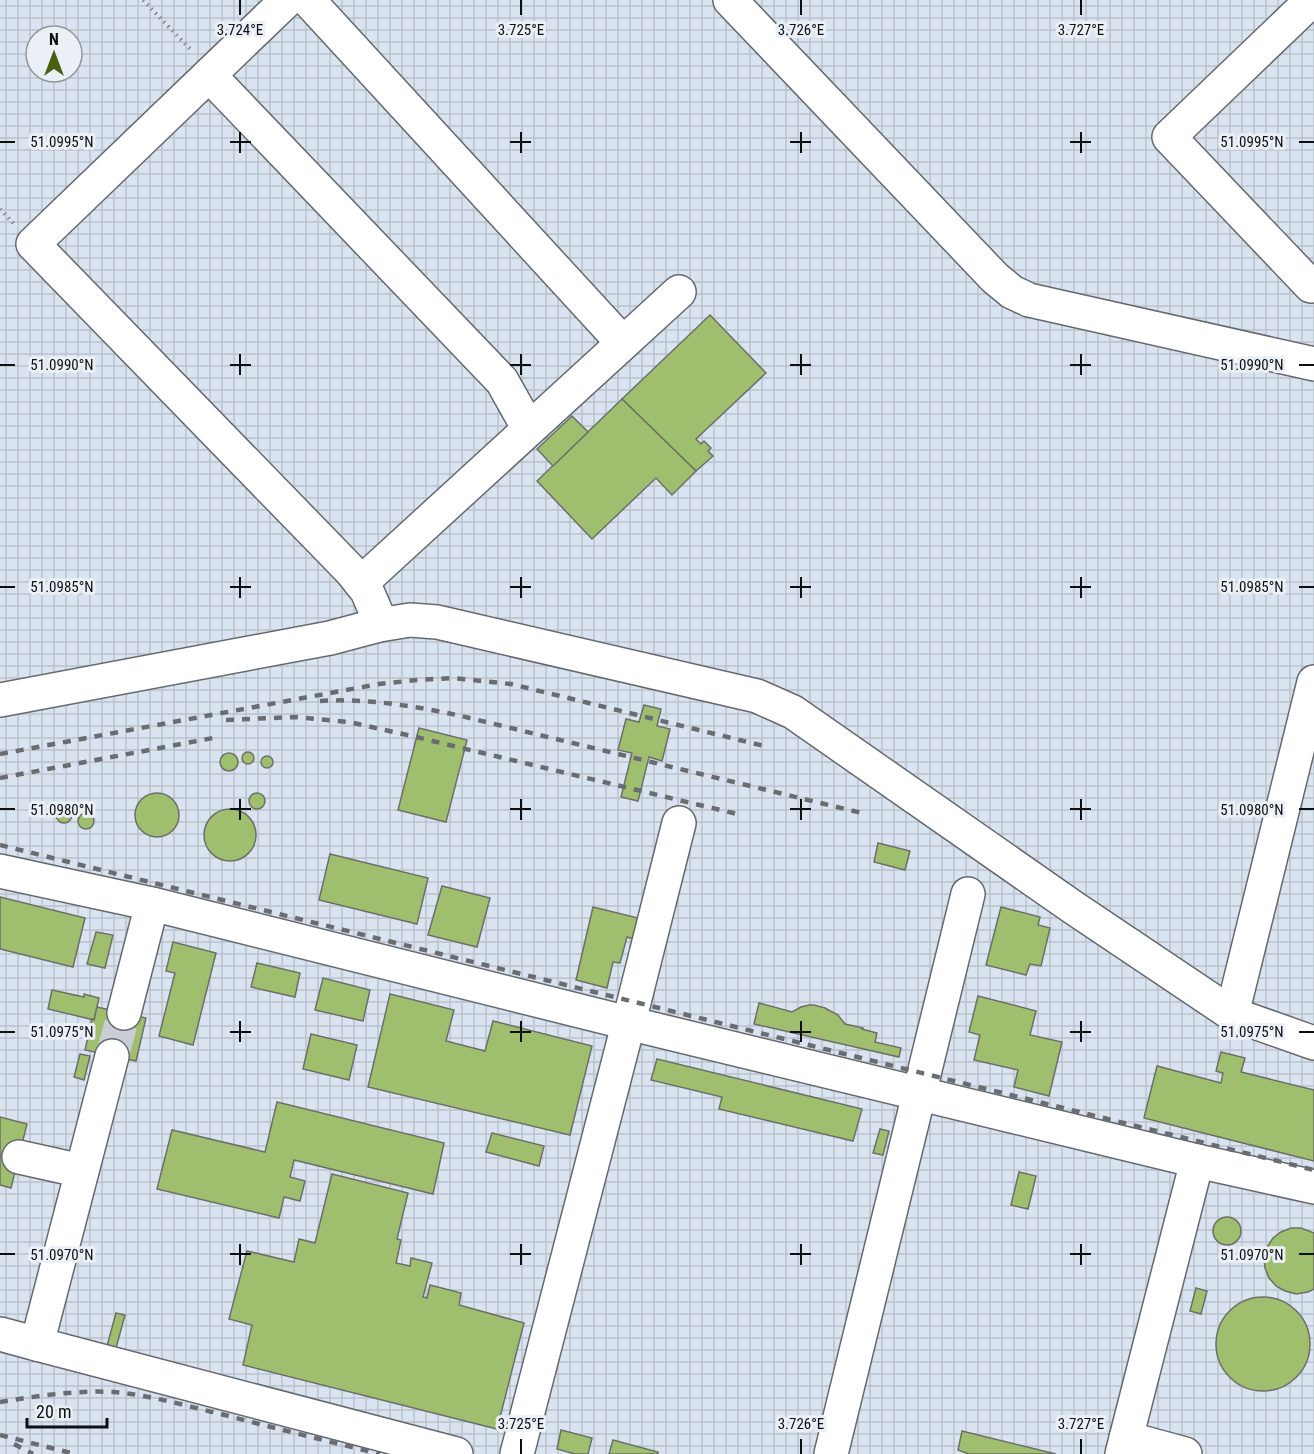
<svg xmlns="http://www.w3.org/2000/svg" width="1314" height="1454" viewBox="0 0 1314 1454" font-family="'Roboto Condensed',sans-serif">
<style>
.industrial{fill:url(#industrial-grid);fill-rule:evenodd}
.building{fill:#9fbf6f;stroke:#6d706a;stroke-width:1.5}
.lines{fill:none;stroke-linecap:round;stroke-linejoin:round}
.minor-tunnel{stroke:#caced4;stroke-width:33;stroke-dasharray:33 16;stroke-linecap:butt}
.minor-casing{stroke:#65696f;stroke-width:36}
.path{stroke:#84878c;stroke-width:4;stroke-dasharray:1.5 4.5;stroke-linecap:butt}
.minor{stroke:#fff;stroke-width:33}
.rail{stroke:#696d71;stroke-width:4.5;stroke-dasharray:8 8;stroke-linecap:butt}
.ticks{fill:none;stroke:#0d0f11;stroke-width:2}
.ticks-label{font-size:15px;text-anchor:middle;fill:#0d0f11;stroke:#ebf0f7;stroke-width:6;stroke-linejoin:round;paint-order:stroke}
</style>
<defs>
<pattern id="industrial-grid" width="8" height="8" patternUnits="userSpaceOnUse" patternTransform="scale(1.5)"><rect width="8" height="8" fill="#dae4f0"/><path d="M0 4h8M4 0v8" fill="none" stroke="#bac2cd"/></pattern>
</defs>
<rect width="100%" height="100%" fill="#ebf0f7"/>
<path class="industrial" d="M 0,0 L 1314,0 L 1314,1454 L 0,1454 ZM 36,36 L 72,36 L 72,72 L 36,72 Z"/>
<g class="building">
<path d="M 710,315 L 766,373 L 696,439 L 701,444 L 704,441 L 711,448 L 708,451 L 713,456 L 696,471 L 622,399 Z"/>
<path d="M 622,399 L 696,471 L 672,495 L 656,478 L 592,539 L 537,481 Z"/>
<path d="M 572,416 L 588,432 L 553,466 L 537,449 Z"/>
<path d="M 644,705 L 661,709 L 657,726 L 670,729 L 662,761 L 649,757 L 638,801 L 621,797 L 632,753 L 618,750 L 626,719 L 639,722 Z"/>
<path d="M 419,728 L 467,740 L 446,822 L 398,810 Z"/>
<circle cx="248" cy="758" r="6"/>
<circle cx="229" cy="762" r="9"/>
<circle cx="267" cy="762" r="6"/>
<circle cx="157" cy="815" r="22"/>
<circle cx="257" cy="801" r="8"/>
<circle cx="64" cy="815" r="8"/>
<circle cx="230" cy="835" r="26"/>
<circle cx="86" cy="821" r="8"/>
<path d="M 878,843 L 910,851 L 905,870 L 874,862 Z"/>
<path d="M 330,854 L 428,878 L 417,924 L 319,900 Z"/>
<path d="M 442,886 L 490,898 L 477,947 L 428,935 Z"/>
<path d="M 0,897 L 85,918 L 73,967 L 0,949 Z"/>
<path d="M 593,907 L 638,918 L 634,939 L 627,937 L 620,963 L 613,962 L 607,988 L 576,980 Z"/>
<path d="M 1001,907 L 1040,917 L 1038,925 L 1050,928 L 1041,966 L 1030,964 L 1026,975 L 986,965 Z"/>
<path d="M 96,932 L 113,935 L 105,968 L 87,964 Z"/>
<path d="M 173,942 L 216,953 L 193,1045 L 159,1036 L 175,973 L 166,971 Z"/>
<path d="M 257,963 L 300,973 L 295,997 L 251,987 Z"/>
<path d="M 323,978 L 370,990 L 363,1021 L 315,1010 Z"/>
<path d="M 52,990 L 84,997 L 84,994 L 99,998 L 94,1020 L 48,1009 Z"/>
<path d="M 390,994 L 454,1010 L 446,1041 L 485,1051 L 493,1021 L 592,1046 L 570,1135 L 368,1087 Z"/>
<path d="M 978,996 L 1036,1011 L 1030,1035 L 1062,1042 L 1049,1096 L 1014,1087 L 1018,1070 L 974,1060 L 980,1035 L 969,1032 Z"/>
<path d="M 759,1003 L 792,1012 L 801,1007 L 809,1005 L 814,1005 L 825,1008 L 838,1015 L 845,1024 L 863,1028 L 862,1029 L 877,1033 L 875,1042 L 901,1048 L 899,1057 L 754,1024 Z"/>
<path d="M 97,1007 L 146,1018 L 136,1061 L 85,1050 L 92,1019 L 94,1020 Z"/>
<path d="M 311,1034 L 357,1045 L 349,1080 L 303,1069 Z"/>
<path d="M 1221,1052 L 1245,1058 L 1241,1072 L 1314,1090 L 1314,1161 L 1144,1118 L 1157,1066 L 1221,1083 L 1223,1073 L 1216,1071 Z"/>
<path d="M 80,1054 L 90,1056 L 84,1080 L 74,1077 Z"/>
<path d="M 657,1059 L 862,1109 L 853,1141 L 719,1109 L 722,1097 L 651,1080 Z"/>
<path d="M 277,1102 L 444,1143 L 433,1194 L 294,1160 L 290,1177 L 305,1181 L 300,1201 L 284,1197 L 279,1218 L 157,1189 L 172,1130 L 265,1152 Z"/>
<path d="M 0,1117 L 27,1124 L 11,1188 L 0,1185 Z"/>
<path d="M 880,1129 L 889,1131 L 883,1155 L 873,1153 Z"/>
<path d="M 492,1133 L 544,1146 L 539,1166 L 486,1152 Z"/>
<path d="M 1019,1172 L 1036,1176 L 1028,1209 L 1011,1205 Z"/>
<path d="M 332,1174 L 408,1193 L 397,1239 L 401,1240 L 396,1263 L 410,1266 L 411,1258 L 432,1263 L 423,1297 L 427,1298 L 430,1285 L 461,1293 L 459,1305 L 524,1323 L 497,1429 L 243,1365 L 252,1325 L 229,1319 L 247,1251 L 294,1262 L 299,1239 L 315,1243 Z"/>
<circle cx="1227" cy="1231" r="14"/>
<path d="M 1291,1228 L 1301,1228 L 1314,1233 L 1314,1289 L 1308,1292 L 1296,1294 L 1285,1291 L 1276,1286 L 1269,1278 L 1265,1268 L 1264,1257 L 1267,1247 L 1273,1238 L 1281,1232 Z"/>
<path d="M 1196,1288 L 1207,1291 L 1201,1314 L 1190,1311 Z"/>
<circle cx="1263" cy="1344" r="47"/>
<path d="M 116,1313 L 125,1315 L 116,1348 L 107,1346 Z"/>
<path d="M 561,1430 L 592,1438 L 588,1454 L 575,1454 L 557,1449 Z"/>
<path d="M 962,1431 L 1056,1454 L 969,1454 L 958,1450 Z"/>
<path d="M 613,1440 L 658,1452 L 658,1454 L 609,1454 Z"/>
</g>
<g class="lines">
<path class="minor-tunnel" d="M 112,1056 L 124,1013"/>
<g class="minor-casing">
<g id="minor">
<path d="M 287,0 L 33,244 L 351,571 L 367,591 L 376,612 L 379,625"/>
<path d="M 308,0 L 623,343"/>
<path d="M 730,0 L 995,278 L 1012,292 L 1029,300 L 1314,364"/>
<path d="M 1312,0 L 1169,137 L 1311,286 L 1314,283"/>
<path d="M 209,75 L 502,381 L 529,429"/>
<path d="M 361,583 L 679,292"/>
<path d="M 0,700 L 330,638 L 379,625 L 410,620 L 437,622 L 757,696 L 793,712 L 1074,908 L 1232,1014 L 1314,1043"/>
<path d="M 0,871 L 152,904"/>
<path d="M 124,1013 L 152,904 L 628,1023 L 1197,1161 L 1314,1187"/>
<path d="M 1232,1014 L 1314,682"/>
<path d="M 19,1157 L 82,1171"/>
<path d="M 0,1334 L 37,1344 L 112,1056"/>
<path d="M 37,1344 L 456,1454"/>
<path d="M 1126,1438 L 1185,1454"/>
<path d="M 517,1454 L 634,1002 L 679,823"/>
<path d="M 831,1454 L 968,894"/>
<path d="M 1122,1454 L 1197,1161"/>
</g>
</g>
<g class="path">
<path d="M 143,0 L 192,51"/>
<path d="M 0,209 L 14,224"/>
</g>
<use href="#minor" class="minor"/>
<g class="rail">
<path d="M 320,701 C 366,698 413,706 457,715 L 866,814"/>
<path d="M 226,720 L 294,717 L 349,722 L 416,737 L 737,814"/>
<path d="M 0,754 L 379,684 L 417,680 L 453,678 L 511,684 L 764,746"/>
<path d="M 0,778 L 213,738"/>
<path d="M 0,845 L 1314,1170"/>
<path d="M 0,1402 C 37,1396 76,1390 114,1392 C 150,1395 186,1406 221,1414 C 274,1428 327,1441 380,1454"/>
<path d="M 0,1435 L 75,1454"/>
<path d="M 14,1444 L 33,1454"/>
</g>
</g>
<path class="ticks" d="M 240,0 L 240,15M 521,0 L 521,15M 801,0 L 801,15M 1081,0 L 1081,15M 240,132 L 240,153M 521,132 L 521,153M 801,132 L 801,153M 1081,132 L 1081,153M 0,142 L 15,142M 230,142 L 251,142M 510,142 L 531,142M 790,142 L 811,142M 1070,142 L 1091,142M 1299,142 L 1314,142M 240,354 L 240,375M 521,354 L 521,375M 801,354 L 801,375M 1081,354 L 1081,375M 0,365 L 15,365M 230,365 L 251,365M 510,365 L 531,365M 790,365 L 811,365M 1070,365 L 1091,365M 1299,365 L 1314,365M 240,577 L 240,598M 521,577 L 521,598M 801,577 L 801,598M 1081,577 L 1081,598M 0,587 L 15,587M 230,587 L 251,587M 510,587 L 531,587M 790,587 L 811,587M 1070,587 L 1091,587M 1299,587 L 1314,587M 240,799 L 240,820M 521,799 L 521,820M 801,799 L 801,820M 1081,799 L 1081,820M 0,809 L 15,809M 230,809 L 251,809M 510,809 L 531,809M 790,809 L 811,809M 1070,809 L 1091,809M 1299,809 L 1314,809M 240,1021 L 240,1042M 521,1021 L 521,1042M 801,1021 L 801,1042M 1081,1021 L 1081,1042M 0,1032 L 15,1032M 230,1032 L 251,1032M 510,1032 L 531,1032M 790,1032 L 811,1032M 1070,1032 L 1091,1032M 1299,1032 L 1314,1032M 240,1244 L 240,1265M 521,1244 L 521,1265M 801,1244 L 801,1265M 1081,1244 L 1081,1265M 0,1254 L 15,1254M 230,1254 L 251,1254M 510,1254 L 531,1254M 790,1254 L 811,1254M 1070,1254 L 1091,1254M 1299,1254 L 1314,1254M 521,1439 L 521,1454M 801,1439 L 801,1454M 1081,1439 L 1081,1454"/>
<g class="ticks-label">
<text x="240" y="35">3.724°E</text>
<text x="521" y="35">3.725°E</text>
<text x="801" y="35">3.726°E</text>
<text x="1081" y="35">3.727°E</text>
<text x="62" y="147">51.0995°N</text>
<text x="1252" y="147">51.0995°N</text>
<text x="62" y="370">51.0990°N</text>
<text x="1252" y="370">51.0990°N</text>
<text x="62" y="592">51.0985°N</text>
<text x="1252" y="592">51.0985°N</text>
<text x="62" y="815">51.0980°N</text>
<text x="1252" y="815">51.0980°N</text>
<text x="62" y="1037">51.0975°N</text>
<text x="1252" y="1037">51.0975°N</text>
<text x="62" y="1260">51.0970°N</text>
<text x="1252" y="1260">51.0970°N</text>
<text x="521" y="1429">3.725°E</text>
<text x="801" y="1429">3.726°E</text>
<text x="1081" y="1429">3.727°E</text>
</g>
<g transform="translate(54 54)"><circle r="28" fill="#ebf0f7" stroke="#92969b" stroke-width="1.5"/>
<path d="M0-4.5L10 22L0 15L-10 22Z" fill="#476111"/>
<text y="-9" font-size="16" font-weight="bold" text-anchor="middle" fill="#0d0f11">N</text>
</g>
<path d="M27 1418v9h80v-9" fill="none" stroke="#0d0f11" stroke-width="3"/>
<text x="36" y="1418" font-size="18" fill="#0d0f11" stroke="#ebf0f7" stroke-width="4.5" paint-order="stroke">20 m</text>
</svg>
